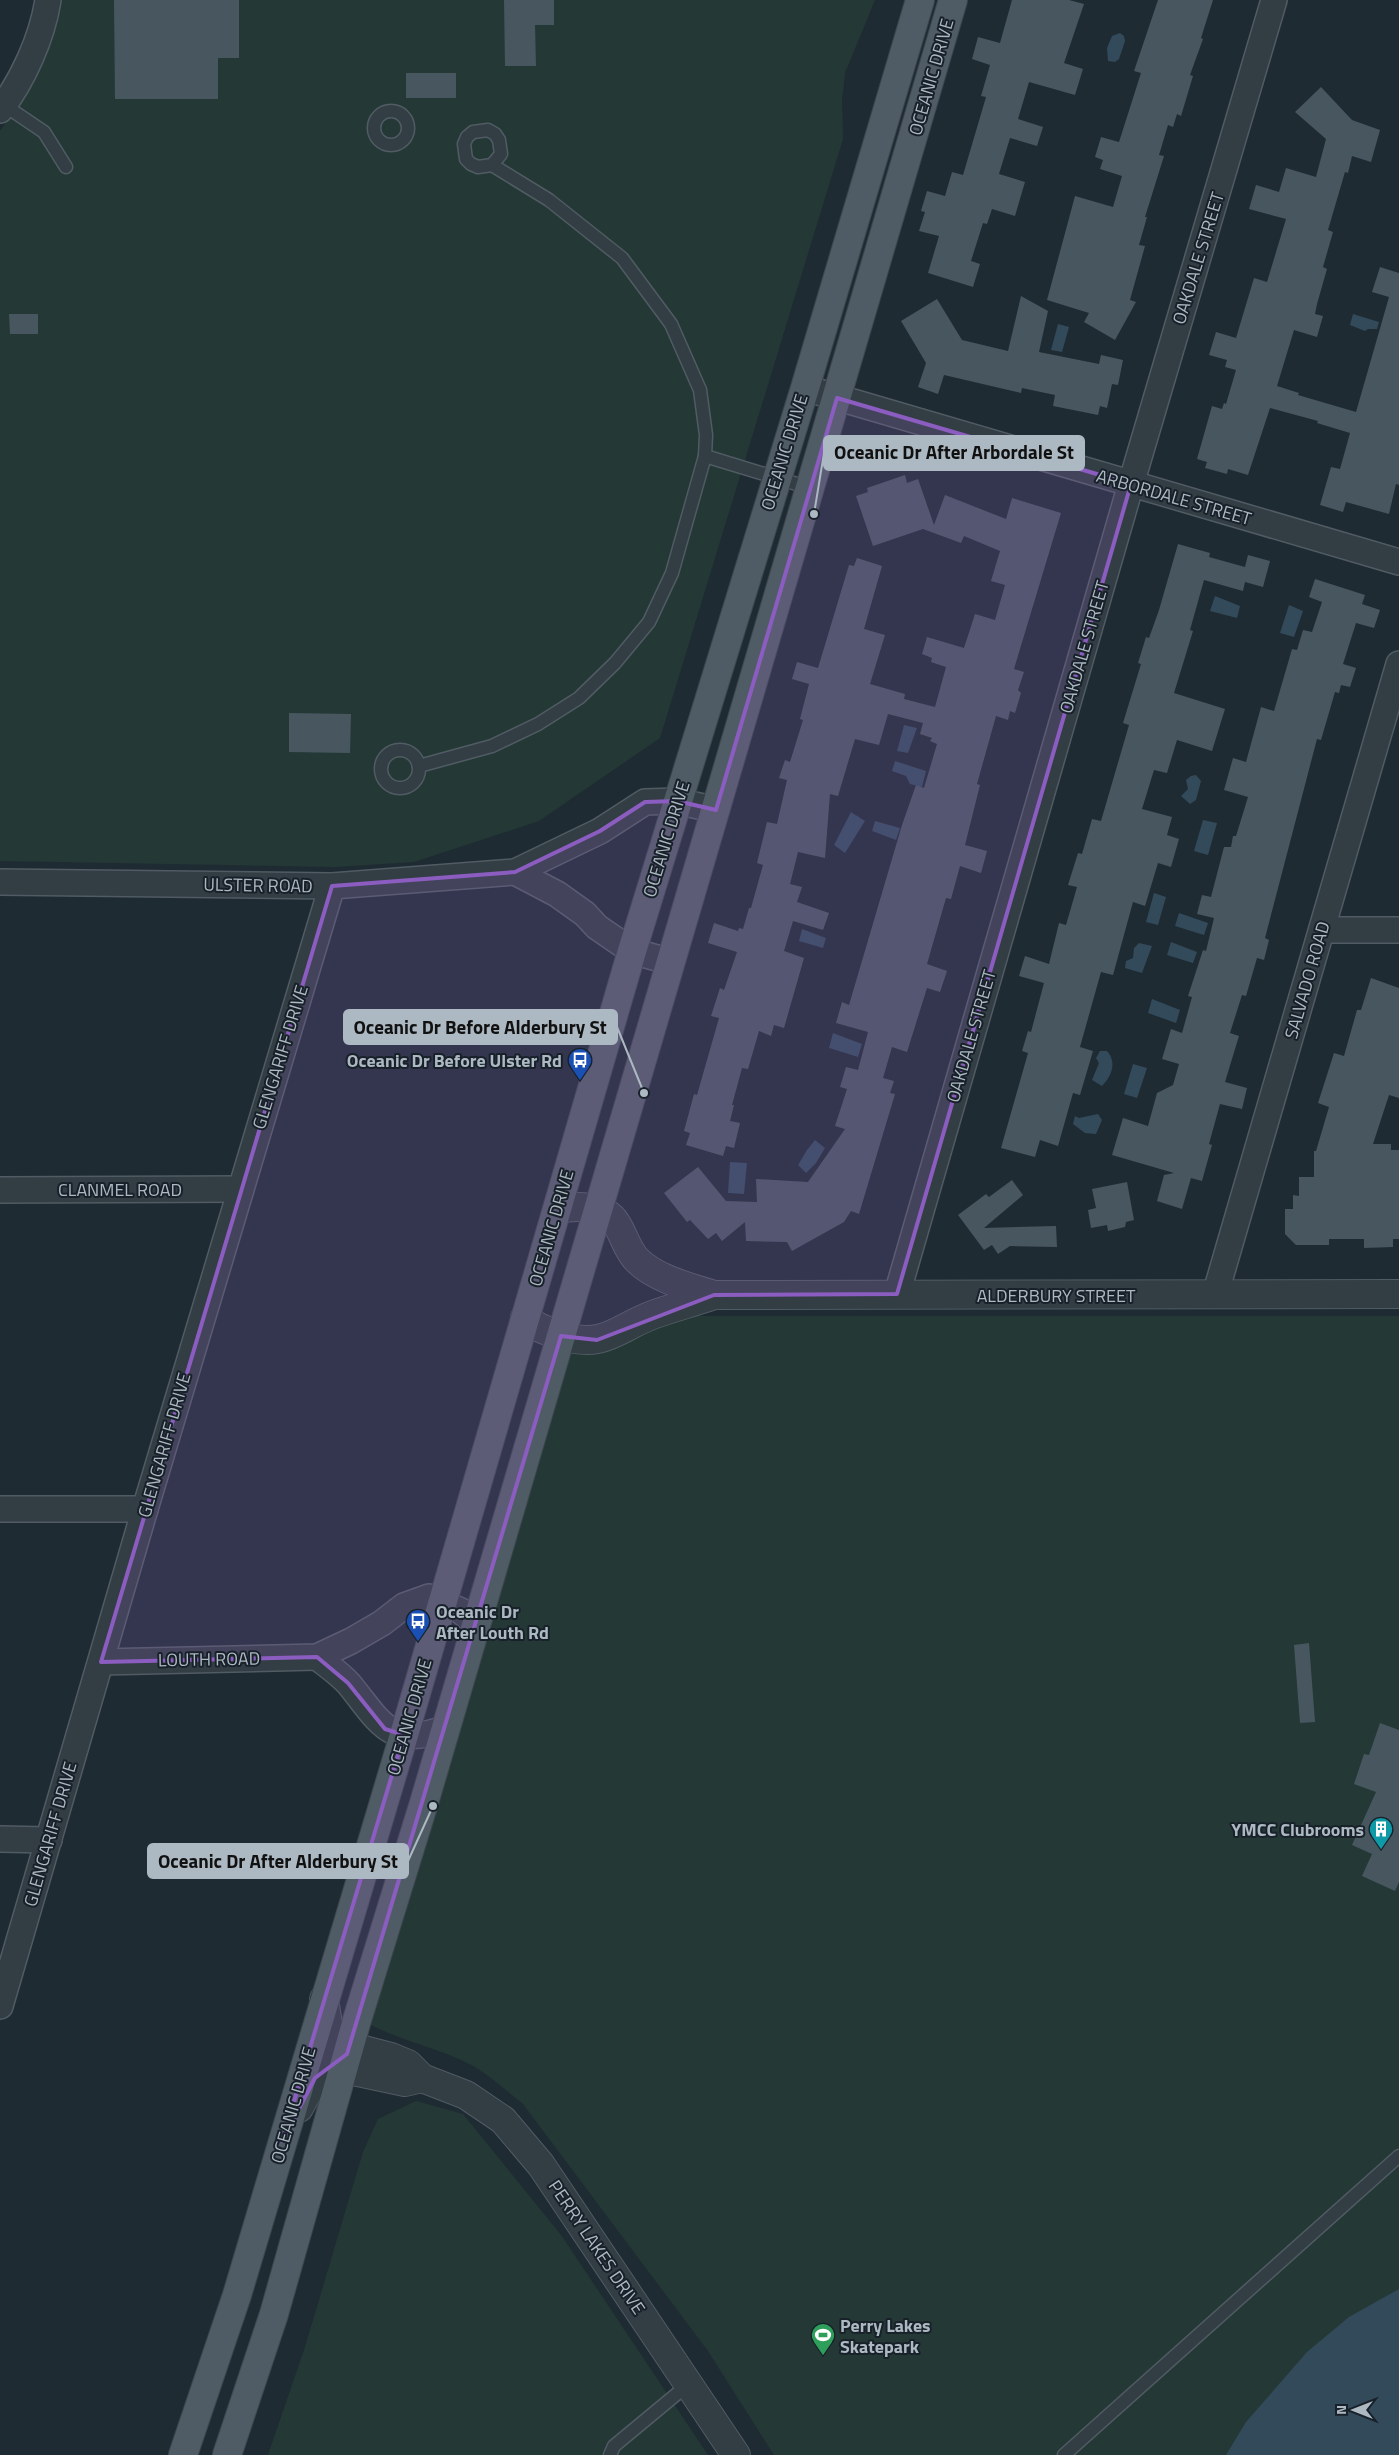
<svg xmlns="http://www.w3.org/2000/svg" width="1399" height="2455" viewBox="0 0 1399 2455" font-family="'Titillium Web',sans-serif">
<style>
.green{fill:#243936}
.water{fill:#334a5b}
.building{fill:#485660}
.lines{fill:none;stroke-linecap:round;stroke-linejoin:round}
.service-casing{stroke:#505b63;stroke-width:15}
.minor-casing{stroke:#505b63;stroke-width:28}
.tertiary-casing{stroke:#505b63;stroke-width:30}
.primary-casing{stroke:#3c464e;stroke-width:30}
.service{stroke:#333d44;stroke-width:12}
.minor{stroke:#333d44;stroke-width:25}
.tertiary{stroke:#333d44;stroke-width:28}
.primary{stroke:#505c65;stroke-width:28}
.marked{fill:#8c5dc0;fill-opacity:0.2;stroke:#8c5dc0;stroke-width:4;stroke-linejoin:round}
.labels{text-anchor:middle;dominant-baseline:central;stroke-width:4;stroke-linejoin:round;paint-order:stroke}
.street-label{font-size:18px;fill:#acb8c2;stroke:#182129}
.poi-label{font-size:18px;font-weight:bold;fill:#acb8c2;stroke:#182129;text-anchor:end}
.leader{fill:none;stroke:#acb8c2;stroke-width:2}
.callout-dot{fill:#acb8c2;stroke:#182129;stroke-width:2}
.callout{fill:#acb8c2;stroke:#acb8c2;stroke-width:2}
.callout-label{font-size:19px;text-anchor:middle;font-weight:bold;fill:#111}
</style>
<rect width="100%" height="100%" fill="#1f2b33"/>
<g class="green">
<path d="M 60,0 L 875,0 L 845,73 L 842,100 L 843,139 L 660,738 L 539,821 L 414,862 L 335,867 L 0,861 L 0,131 L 34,82 L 54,29 Z"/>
<path d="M 685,1316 L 1399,1316 L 1399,2455 L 774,2455 L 708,2351 L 523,2104 C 503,2088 483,2069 459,2059 C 429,2046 398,2039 369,2024 L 565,1359 L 573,1351 Z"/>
<path d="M 416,2101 L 463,2114 L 561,2235 L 708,2455 L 268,2455 L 305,2347 L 363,2152 L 378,2119 Z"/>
</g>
<g class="water">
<path d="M 1120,33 L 1124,36 L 1125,41 L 1119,59 L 1115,62 L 1108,61 L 1107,48 L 1112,36 Z"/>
<path d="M 1353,314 L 1379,322 L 1377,329 L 1368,329 L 1365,331 L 1350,325 Z"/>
<path d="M 1058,324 L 1069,327 L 1062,352 L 1051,350 Z"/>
<path d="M 1215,596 L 1240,606 L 1237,618 L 1210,611 Z"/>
<path d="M 1289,605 L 1303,611 L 1294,637 L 1280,633 Z"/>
<path d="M 904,725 L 917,728 L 908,753 L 897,751 Z"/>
<path d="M 895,761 L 926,771 L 922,787 L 910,784 L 906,776 L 892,771 Z"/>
<path d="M 1196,775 L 1201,781 L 1196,800 L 1190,804 L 1181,796 L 1188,789 L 1186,780 L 1191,776 Z"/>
<path d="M 851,812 L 865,821 L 845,853 L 834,845 Z"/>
<path d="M 1203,820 L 1217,823 L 1208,855 L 1194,851 Z"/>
<path d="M 875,821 L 900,828 L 896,840 L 872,831 Z"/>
<path d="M 1154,893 L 1166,897 L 1158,925 L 1146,922 Z"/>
<path d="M 1179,913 L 1208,923 L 1204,935 L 1175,926 Z"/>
<path d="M 802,929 L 826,938 L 823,948 L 799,941 Z"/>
<path d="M 1171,942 L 1197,952 L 1193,963 L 1167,955 Z"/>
<path d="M 1139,943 L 1152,946 L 1142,973 L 1125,968 L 1126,961 L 1133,958 L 1134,948 Z"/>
<path d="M 1152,999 L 1180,1010 L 1176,1023 L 1148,1013 Z"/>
<path d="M 833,1033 L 862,1044 L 858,1057 L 829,1048 Z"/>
<path d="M 1100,1051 L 1107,1051 C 1117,1062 1112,1076 1102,1086 L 1092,1080 L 1099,1063 L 1096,1058 Z"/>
<path d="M 1133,1064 L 1147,1068 L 1137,1098 L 1124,1094 Z"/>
<path d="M 1098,1114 L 1102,1120 L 1096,1134 L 1085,1133 L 1073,1124 L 1075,1116 L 1079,1118 Z"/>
<path d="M 815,1140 L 825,1148 L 816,1163 L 806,1173 L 798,1165 L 807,1150 Z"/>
<path d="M 730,1162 L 747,1163 L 744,1194 L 728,1193 Z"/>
<path d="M 1399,2289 L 1399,2455 L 1226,2455 L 1246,2422 L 1307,2352 L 1349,2317 Z"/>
</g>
<g class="building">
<path d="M 114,0 L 239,0 L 239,58 L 218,58 L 218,99 L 115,99 Z"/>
<path d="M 504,0 L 554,0 L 554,25 L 535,25 L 536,66 L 505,66 Z"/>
<path d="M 1012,0 L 1069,0 L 1084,4 L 1064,63 L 1083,69 L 1075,95 L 1029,82 L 1018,119 L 1043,127 L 1037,146 L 1010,138 L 999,174 L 1025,182 L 1015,216 L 992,209 L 987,224 L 983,223 L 971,261 L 980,264 L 973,287 L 928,273 L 939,236 L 919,231 L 925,212 L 921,211 L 927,191 L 945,196 L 952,172 L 963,175 L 986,97 L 981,96 L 990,65 L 972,59 L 978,37 L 1000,43 Z"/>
<path d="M 1158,0 L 1213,0 L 1201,38 L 1203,39 L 1190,75 L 1193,76 L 1181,116 L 1177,114 L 1173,127 L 1168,125 L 1159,155 L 1164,156 L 1145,217 L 1147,217 L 1139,245 L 1145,246 L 1130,300 L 1136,302 L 1115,340 L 1084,322 L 1089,313 L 1047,300 L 1075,196 L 1113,207 L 1122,176 L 1100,169 L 1103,160 L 1095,157 L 1101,137 L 1119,142 L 1141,73 L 1134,71 Z"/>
<rect x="406" y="73" width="50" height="25"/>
<path d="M 1321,87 L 1352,120 L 1380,130 L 1371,162 L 1352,156 L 1348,173 L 1345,172 L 1328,230 L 1333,232 L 1323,267 L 1327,269 L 1317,304 L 1315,314 L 1323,316 L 1317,337 L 1294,330 L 1277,386 L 1299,393 L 1298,395 L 1356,412 L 1389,297 L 1372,292 L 1380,267 L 1399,273 L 1399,485 L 1396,484 L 1389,514 L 1346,502 L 1343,512 L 1320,505 L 1331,467 L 1340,469 L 1350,433 L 1317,423 L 1318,421 L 1270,408 L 1248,475 L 1228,469 L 1227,474 L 1205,468 L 1207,462 L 1197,459 L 1212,406 L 1222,409 L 1224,403 L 1226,404 L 1236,370 L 1225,367 L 1227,360 L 1209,355 L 1216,332 L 1236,338 L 1254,278 L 1267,282 L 1286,219 L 1249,209 L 1256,185 L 1279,192 L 1286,168 L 1316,177 L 1326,139 L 1295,112 Z"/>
<path d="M 1021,296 L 1048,311 L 1039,352 L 1099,364 L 1101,355 L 1123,360 L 1118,385 L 1112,384 L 1107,408 L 1100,406 L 1098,415 L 1053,406 L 1055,395 L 1022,388 L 1021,393 L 944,375 L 938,394 L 918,387 L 926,363 L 901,321 L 937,299 L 962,340 L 1008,351 Z"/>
<path d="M 9,314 L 38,314 L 38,334 L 10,334 Z"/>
<path d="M 905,475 L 907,483 L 918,479 L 934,525 L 945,495 L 1006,519 L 1012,498 L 1061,513 L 1014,669 L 1024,672 L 1018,690 L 1021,693 L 1015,713 L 1010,711 L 1008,720 L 996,716 L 977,784 L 980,785 L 965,845 L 987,851 L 981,873 L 960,866 L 951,899 L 946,898 L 927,964 L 947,971 L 940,992 L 927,988 L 907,1052 L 892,1047 L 883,1078 L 894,1081 L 890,1093 L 895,1094 L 859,1214 L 851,1211 L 844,1222 L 792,1251 L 787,1242 L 746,1241 L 745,1222 L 722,1241 L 716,1233 L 708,1239 L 690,1220 L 687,1222 L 664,1193 L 698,1167 L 726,1201 L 757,1202 L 756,1179 L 808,1182 L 845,1129 L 835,1126 L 847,1089 L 840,1087 L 846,1067 L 858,1070 L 868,1032 L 836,1023 L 842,1002 L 849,1005 L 902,825 L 916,785 L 924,788 L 937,744 L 930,741 L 932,738 L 920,734 L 923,723 L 888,714 L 879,745 L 855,739 L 838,796 L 830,794 L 825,858 L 798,852 L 790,884 L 802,887 L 797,902 L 829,913 L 823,930 L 793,921 L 784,951 L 804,958 L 784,1028 L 774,1025 L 771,1036 L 759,1031 L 748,1069 L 742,1068 L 732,1105 L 734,1105 L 730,1121 L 740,1123 L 734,1148 L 726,1146 L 723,1156 L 686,1145 L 690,1133 L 684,1131 L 694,1094 L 697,1095 L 719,1018 L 711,1016 L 720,988 L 724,990 L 737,952 L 708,943 L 714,923 L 738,931 L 739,928 L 743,929 L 749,908 L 751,908 L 763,865 L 757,863 L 767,822 L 777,824 L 787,780 L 779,778 L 785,760 L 790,762 L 803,720 L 800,719 L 809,684 L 792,679 L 797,662 L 818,668 L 849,565 L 854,566 L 857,558 L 882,566 L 864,629 L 885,635 L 870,684 L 905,694 L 904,699 L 935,707 L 946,667 L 931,662 L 932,658 L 922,654 L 927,637 L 964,648 L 975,614 L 995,620 L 1005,585 L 991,581 L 1000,551 L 964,536 L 961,543 L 923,529 L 873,546 L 856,496 L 868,492 L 867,488 Z"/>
<path d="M 1178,544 L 1210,553 L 1209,557 L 1245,567 L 1248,555 L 1270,561 L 1263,587 L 1245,582 L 1243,591 L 1204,580 L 1190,630 L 1193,631 L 1174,693 L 1225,709 L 1212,751 L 1177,740 L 1167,773 L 1154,770 L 1142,809 L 1172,817 L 1167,835 L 1179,839 L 1171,867 L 1158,863 L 1145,906 L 1133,902 L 1113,975 L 1101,972 L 1080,1047 L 1093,1051 L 1080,1095 L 1073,1093 L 1058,1146 L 1040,1140 L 1035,1157 L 1001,1148 L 1028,1053 L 1022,1051 L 1028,1031 L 1031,1032 L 1044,983 L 1019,976 L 1025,956 L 1049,964 L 1059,923 L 1066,925 L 1077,887 L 1068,885 L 1078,853 L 1082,854 L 1092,819 L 1101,821 L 1129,725 L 1123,723 L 1141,664 L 1138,663 L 1146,637 L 1149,638 L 1159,610 Z"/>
<path d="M 1315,579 L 1365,595 L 1362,604 L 1380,610 L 1374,628 L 1356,623 L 1343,664 L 1356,668 L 1350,687 L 1341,685 L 1339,693 L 1335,692 L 1321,740 L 1317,739 L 1265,938 L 1269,940 L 1264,960 L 1257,958 L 1246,996 L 1242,995 L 1230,1033 L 1239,1036 L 1225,1082 L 1247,1088 L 1242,1109 L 1220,1104 L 1209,1144 L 1212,1145 L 1202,1181 L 1191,1178 L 1182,1209 L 1157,1201 L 1164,1175 L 1174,1173 L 1112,1155 L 1123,1118 L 1148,1126 L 1157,1093 L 1173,1085 L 1179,1064 L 1162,1059 L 1171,1029 L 1182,1033 L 1192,997 L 1188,996 L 1203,950 L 1206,951 L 1214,918 L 1197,914 L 1202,895 L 1211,897 L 1224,847 L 1231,847 L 1233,836 L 1236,836 L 1248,797 L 1224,790 L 1233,758 L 1246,762 L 1261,707 L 1274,711 L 1292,649 L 1297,650 L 1303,630 L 1312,632 L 1322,602 L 1309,597 Z"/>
<path d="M 289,713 L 351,714 L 350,753 L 289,752 Z"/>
<path d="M 1371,978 L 1399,988 L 1399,1098 L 1389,1095 L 1373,1144 L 1391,1144 L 1391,1150 L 1399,1150 L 1399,1239 L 1393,1239 L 1393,1247 L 1364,1248 L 1364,1239 L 1329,1239 L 1329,1245 L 1296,1245 L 1285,1234 L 1285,1209 L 1293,1209 L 1293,1195 L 1299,1196 L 1299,1177 L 1314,1177 L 1314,1151 L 1316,1151 L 1329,1107 L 1318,1103 L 1334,1053 L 1344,1056 L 1357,1010 L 1361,1010 Z"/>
<path d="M 1012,1180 L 1023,1195 L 984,1228 L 1056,1226 L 1057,1247 L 1010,1246 L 998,1254 L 992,1245 L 984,1250 L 958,1215 L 986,1194 L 989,1197 Z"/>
<path d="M 1127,1182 L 1134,1220 L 1126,1222 L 1125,1227 L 1108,1231 L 1107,1225 L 1091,1228 L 1088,1210 L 1096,1208 L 1092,1189 Z"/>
<path d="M 1309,1643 L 1315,1722 L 1300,1723 L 1294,1645 Z"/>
<path d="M 1380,1723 L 1399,1730 L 1399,1882 L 1395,1891 L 1362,1876 L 1372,1854 L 1352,1845 L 1376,1792 L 1354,1784 L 1364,1754 L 1369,1755 Z"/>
</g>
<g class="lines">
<g class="service-casing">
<g id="service">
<path d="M 4,105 L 44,132 L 66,167"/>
<circle cx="391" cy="128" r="17"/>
<path d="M 705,456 L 810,488"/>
<circle cx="400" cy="769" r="19"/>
<path d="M 419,766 L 492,746 L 538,724 L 579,698 L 615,663 L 649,622 L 672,573 L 705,456 L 706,435 L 700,390 L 671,324 L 622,258 L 549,200 L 492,165 L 478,167 L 471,164 L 466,159 L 464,144 L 467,137 L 473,132 L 488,130 L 495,134 L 499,140 L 501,154 L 492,165"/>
<path d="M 610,2455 L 614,2446 L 690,2383"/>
<path d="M 1064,2455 L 1399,2156"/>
</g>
</g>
<g class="minor-casing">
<g id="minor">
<path d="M 0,110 C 23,80 42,38 48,0"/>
<path d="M 805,388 L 1399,562"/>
<path d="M 515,872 L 557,894 L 585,914 L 597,927 L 632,951 L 671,962"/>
<path d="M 0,882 L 332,886 L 515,872 L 600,831 L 645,802 L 677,801 L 716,810"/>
<path d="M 1322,930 L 1399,930"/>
<path d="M 0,1190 L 240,1189"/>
<path d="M 897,1294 L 1131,484 L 1274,0"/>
<path d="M 1215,1295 L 1399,664"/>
<path d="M 0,1509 L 145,1509"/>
<path d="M 317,1657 C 327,1665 340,1674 349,1684 C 380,1722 390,1750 446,1728"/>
<path d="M 101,1662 L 317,1657 L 351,1641 L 382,1623 L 404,1606 L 429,1597 L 461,1611 L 476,1624"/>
<path d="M 0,1839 L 49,1840"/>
<path d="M 0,2006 L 145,1509 L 332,886"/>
</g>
</g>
<g class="tertiary-casing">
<g id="tertiary">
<path d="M 557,1210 C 575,1205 605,1205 616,1223 C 624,1235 627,1250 637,1260 C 656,1279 689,1287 714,1295 L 1399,1294"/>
<path d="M 525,1318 C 535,1327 546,1331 559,1335 C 605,1350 616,1328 655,1314 C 675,1307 694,1302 714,1295"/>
<path d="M 324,1999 L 328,2024 L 334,2039 L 347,2054 L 358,2072 L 405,2082 L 422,2078"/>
<path d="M 299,2108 L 315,2078 L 329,2064 L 347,2054 L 364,2050 L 391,2057 L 408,2064 L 422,2078 L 466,2095 L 503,2120 L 541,2165 L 736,2455"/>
</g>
</g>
<g class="primary-casing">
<g id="primary">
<path d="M 183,2455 L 237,2295 L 404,1735 L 632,951 L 805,388 L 920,0"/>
<path d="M 227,2455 L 274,2314 L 357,2020 L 424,1803 L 953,0"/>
</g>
</g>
<use href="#service" class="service"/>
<use href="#minor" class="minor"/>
<use href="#tertiary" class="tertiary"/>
<use href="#primary" class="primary"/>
</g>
<path class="marked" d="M 837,398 L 1131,484 L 897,1294 L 714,1295 L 597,1340 L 561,1336 L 347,2054 L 315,2078 L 282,2141 L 404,1735 L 385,1729 L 348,1683 L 317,1657 L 101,1662 L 332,886 L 515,872 L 600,831 L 645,802 L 677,801 L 716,810 Z"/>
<defs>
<g id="bus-pin" transform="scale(1.25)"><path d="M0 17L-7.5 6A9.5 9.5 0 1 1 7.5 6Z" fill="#1a4fb4" stroke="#182129"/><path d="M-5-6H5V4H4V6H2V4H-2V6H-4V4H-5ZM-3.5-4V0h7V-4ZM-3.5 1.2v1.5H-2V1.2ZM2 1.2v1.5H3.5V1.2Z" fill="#fff"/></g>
<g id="building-pin" transform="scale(1.25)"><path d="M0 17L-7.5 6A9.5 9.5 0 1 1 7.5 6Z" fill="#0f9aa8" stroke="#182129"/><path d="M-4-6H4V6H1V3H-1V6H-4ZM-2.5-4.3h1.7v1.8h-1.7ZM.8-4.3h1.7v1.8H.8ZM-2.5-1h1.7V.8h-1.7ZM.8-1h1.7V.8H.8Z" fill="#fff"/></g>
<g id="stadium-pin" transform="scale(1.25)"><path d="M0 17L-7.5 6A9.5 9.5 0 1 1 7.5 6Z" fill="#2e9e5b" stroke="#182129"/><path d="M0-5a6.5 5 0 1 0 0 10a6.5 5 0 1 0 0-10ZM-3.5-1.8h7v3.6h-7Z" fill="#fff"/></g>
</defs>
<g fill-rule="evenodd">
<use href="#bus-pin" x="580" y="1060"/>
<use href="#bus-pin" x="418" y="1621"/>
<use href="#building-pin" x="1381" y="1829"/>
<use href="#stadium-pin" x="823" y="2335"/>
</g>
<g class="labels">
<g class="street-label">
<text transform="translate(931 77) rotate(-74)">OCEANIC DRIVE</text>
<text transform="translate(1198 258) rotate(-73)">OAKDALE STREET</text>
<text transform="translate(784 452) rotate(-73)">OCEANIC DRIVE</text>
<text transform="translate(1174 497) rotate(16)">ARBORDALE STREET</text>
<text transform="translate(1084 647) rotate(-74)">OAKDALE STREET</text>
<text transform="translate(666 839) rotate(-73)">OCEANIC DRIVE</text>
<text transform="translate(258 885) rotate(1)">ULSTER ROAD</text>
<text transform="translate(1307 980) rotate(-74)">SALVADO ROAD</text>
<text transform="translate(971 1036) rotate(-74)">OAKDALE STREET</text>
<text transform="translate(280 1057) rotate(-73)">GLENGARIFF DRIVE</text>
<text x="120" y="1189">CLANMEL ROAD</text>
<text transform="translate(551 1228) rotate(-74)">OCEANIC DRIVE</text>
<text x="1056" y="1295">ALDERBURY STREET</text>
<text transform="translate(164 1445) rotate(-74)">GLENGARIFF DRIVE</text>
<text transform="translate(209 1659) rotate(-1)">LOUTH ROAD</text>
<text transform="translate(409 1717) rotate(-74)">OCEANIC DRIVE</text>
<text transform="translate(50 1834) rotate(-74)">GLENGARIFF DRIVE</text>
<text transform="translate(293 2105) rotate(-74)">OCEANIC DRIVE</text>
<text transform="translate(597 2247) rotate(56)">PERRY LAKES DRIVE</text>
</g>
<g class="poi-label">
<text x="562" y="1060">Oceanic Dr Before Ulster Rd</text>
<text x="436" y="1611" text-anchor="start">Oceanic Dr<tspan x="436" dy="21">After Louth Rd</tspan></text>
<text x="1364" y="1829">YMCC Clubrooms</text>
<text x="840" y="2325" text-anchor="start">Perry Lakes<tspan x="840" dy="21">Skatepark</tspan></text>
</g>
</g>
<path class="leader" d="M814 514L824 453M644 1093L617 1027M433 1806L408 1861"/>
<g class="callout-dot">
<circle cx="814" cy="514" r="5"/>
<circle cx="644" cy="1093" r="5"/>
<circle cx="433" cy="1806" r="5"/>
</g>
<g class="callout">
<rect x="824" y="436" width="260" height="34" rx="5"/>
<rect x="344" y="1010" width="273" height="34" rx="5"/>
<rect x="148" y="1844" width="260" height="34" rx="5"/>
</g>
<g class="callout-label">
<text x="954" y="459">Oceanic Dr After Arbordale St</text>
<text x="480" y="1034">Oceanic Dr Before Alderbury St</text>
<text x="278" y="1868">Oceanic Dr After Alderbury St</text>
</g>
<g transform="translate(1354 2410) rotate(270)" stroke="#182129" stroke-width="4" paint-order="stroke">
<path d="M0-4L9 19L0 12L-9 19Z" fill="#acb8c2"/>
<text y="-8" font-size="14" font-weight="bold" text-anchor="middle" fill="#acb8c2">N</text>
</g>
</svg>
